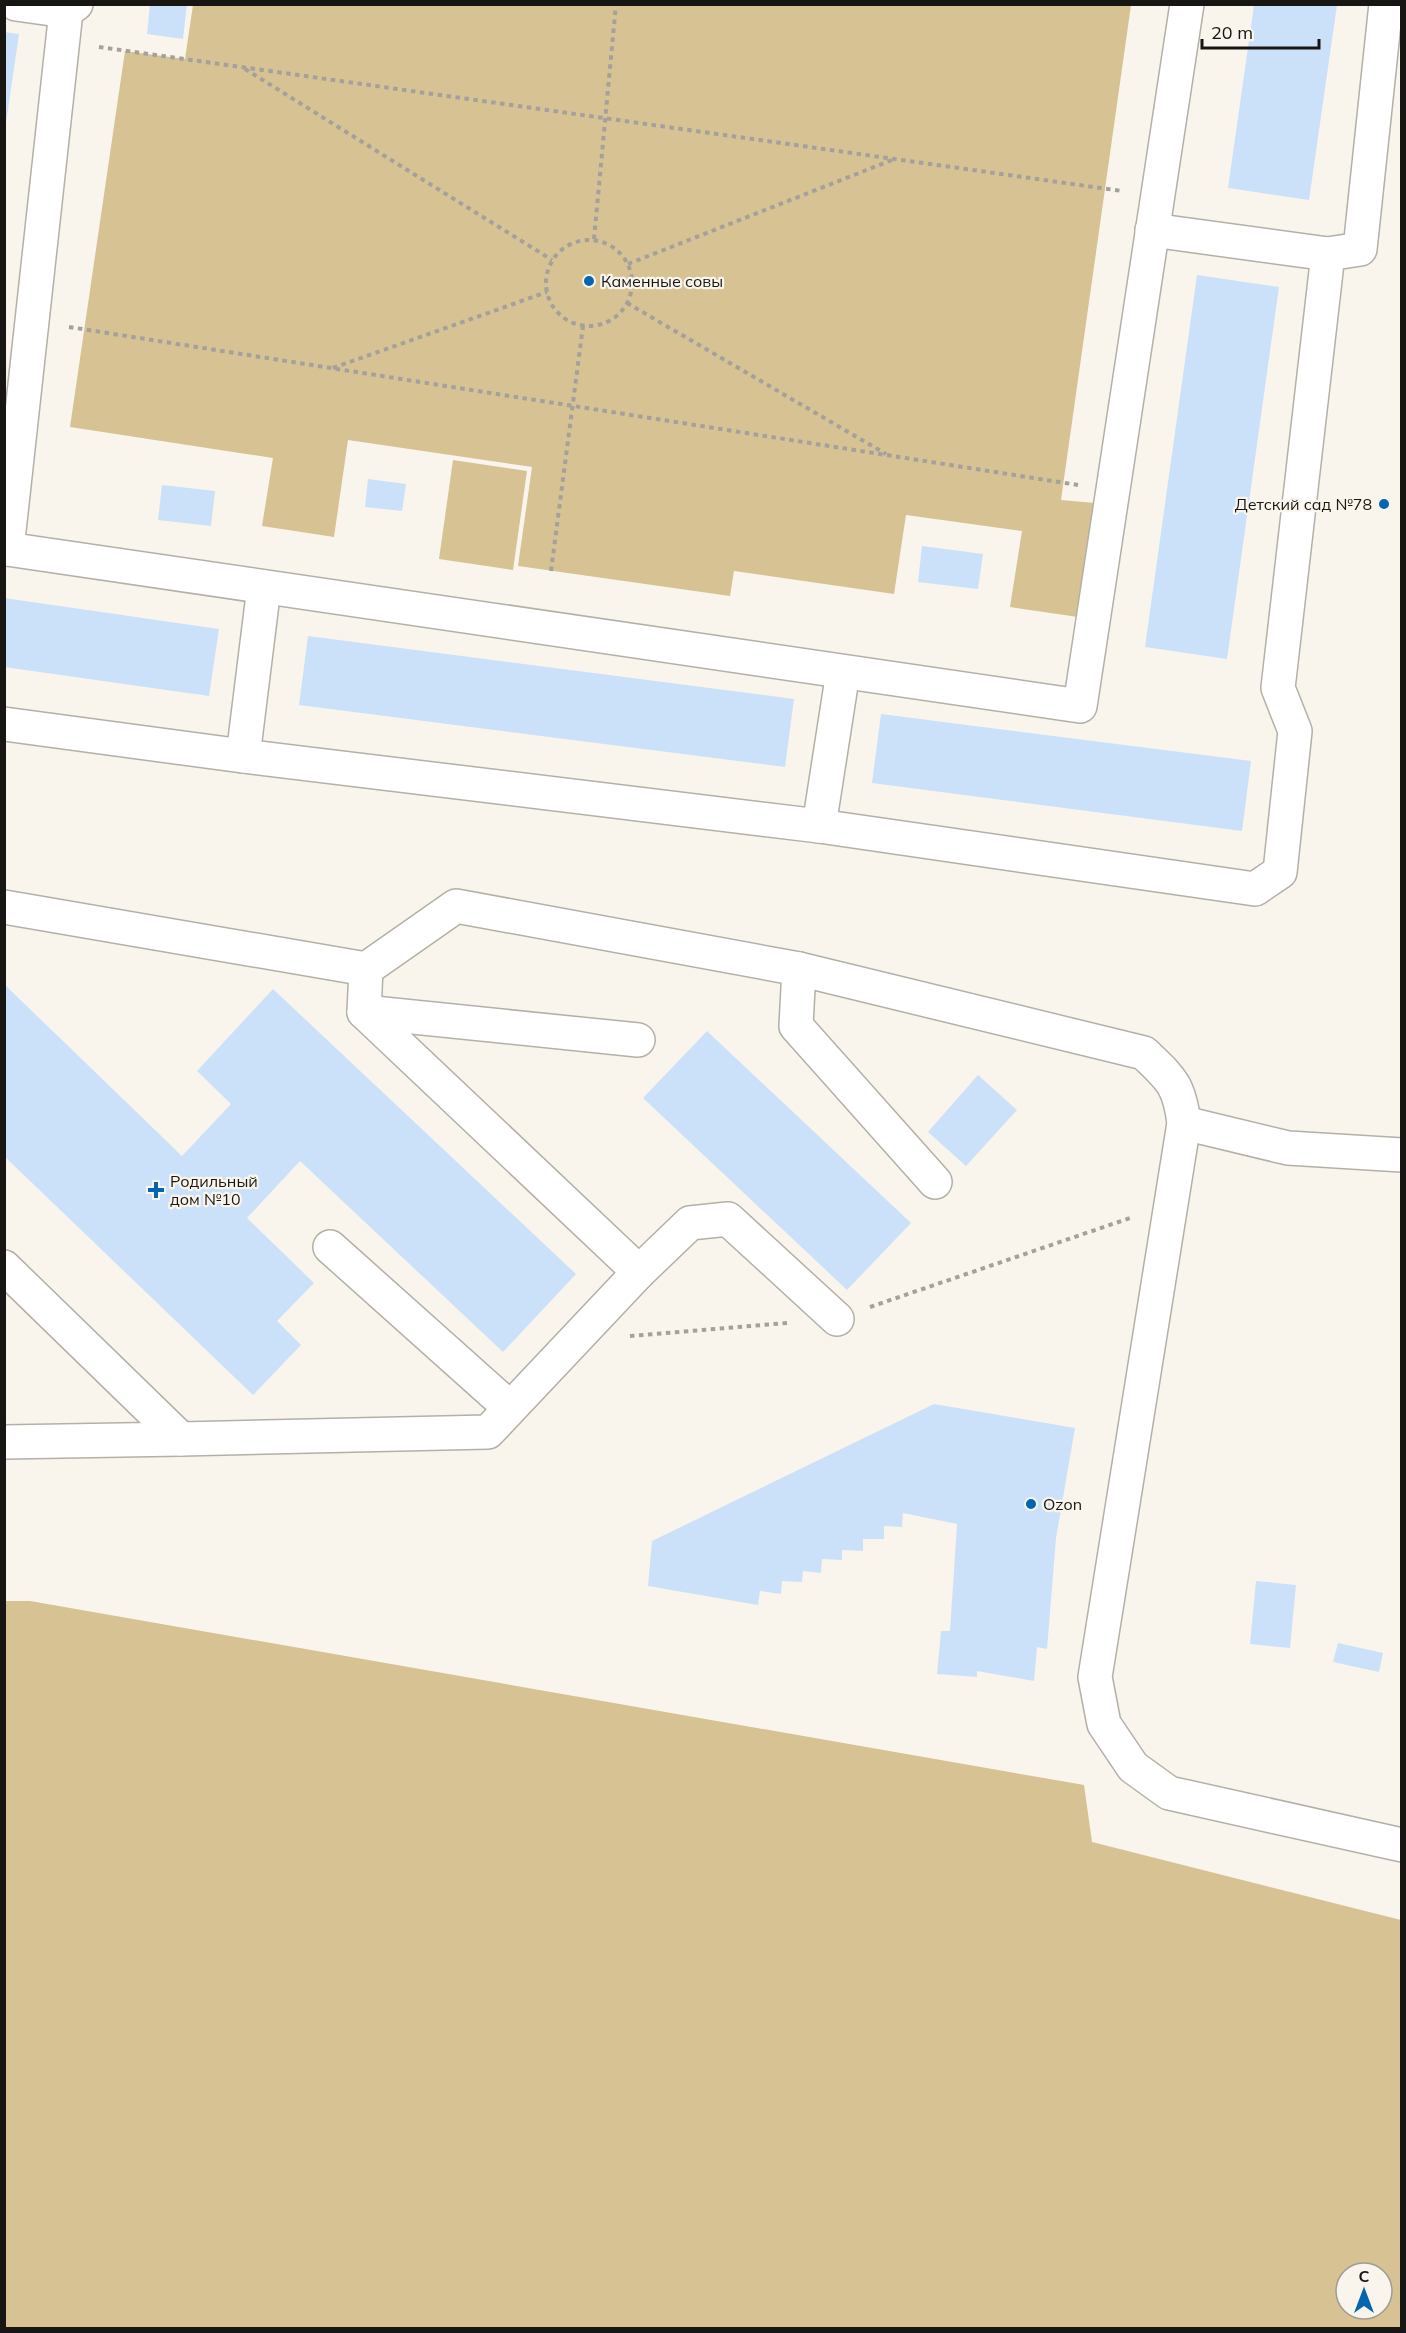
<svg xmlns="http://www.w3.org/2000/svg" width="1406" height="2333" viewBox="0 0 1406 2333" font-family="Mulish,sans-serif">
<style>
.green{fill:#d7c294;fill-rule:evenodd}
.building{fill:#cbe1f9}
.lines{fill:none;stroke-linecap:round;stroke-linejoin:round}
.minor-casing{stroke:#b4b0a8;stroke-width:36}
.path{stroke:#a4a19b;stroke-width:4;stroke-dasharray:4.5 4.5;stroke-linecap:butt}
.minor{stroke:#fff;stroke-width:33}
.poi-dot{fill:#0465b1;stroke:#f9f5ec;stroke-width:2}
.labels{text-anchor:middle;dominant-baseline:central;stroke-width:4.5;stroke-linejoin:round;paint-order:stroke}
.poi-label{font-size:16px;fill:#171613;stroke:#f9f5ec;text-anchor:start}
</style>
<rect width="100%" height="100%" fill="#f9f5ec"/>
<g class="green">
<path d="M 193,5 L 1131,5 L 1061,500 L 1095,503 L 1078,617 L 1010,607 L 1022,531 L 906,515 L 894,594 L 734,571 L 730,596 L 518,566 L 532,467 L 348,440 L 334,537 L 262,526 L 273,458 L 70,427 L 125,51 L 185,59 Z"/>
<path d="M 453,460 L 527,471 L 513,570 L 439,559 Z"/>
<path d="M 5,1601 L 30,1601 L 1084,1785 L 1092,1842 L 1401,1920 L 1401,2328 L 5,2328 ZM 1346,2273 L 1382,2273 L 1382,2309 L 1346,2309 Z"/>
</g>
<g class="building">
<path d="M 150,4 L 187,4 L 183,39 L 147,34 Z"/>
<path d="M 1254,5 L 1337,5 L 1309,200 L 1228,188 Z"/>
<path d="M 4,32 L 19,34 L 6,123 L 4,123 Z"/>
<path d="M 1197,275 L 1279,287 L 1227,659 L 1145,647 Z"/>
<path d="M 368,479 L 406,484 L 402,511 L 365,507 Z"/>
<path d="M 162,485 L 215,491 L 211,526 L 158,520 Z"/>
<path d="M 922,546 L 983,554 L 978,589 L 918,582 Z"/>
<path d="M 4,598 L 219,629 L 209,696 L 4,667 Z"/>
<path d="M 308,636 L 794,699 L 785,767 L 299,705 Z"/>
<path d="M 881,714 L 1251,761 L 1242,831 L 872,783 Z"/>
<path d="M 4,984 L 182,1156 L 231,1104 L 197,1071 L 273,989 L 576,1274 L 503,1352 L 300,1161 L 247,1218 L 314,1283 L 277,1321 L 301,1345 L 253,1395 L 4,1156 Z"/>
<path d="M 707,1031 L 911,1223 L 847,1290 L 643,1098 Z"/>
<path d="M 978,1075 L 1017,1110 L 966,1166 L 928,1132 Z"/>
<path d="M 934,1404 L 1075,1428 L 1056,1538 L 1047,1649 L 1037,1647 L 1034,1681 L 977,1671 L 977,1677 L 937,1674 L 941,1631 L 950,1631 L 957,1524 L 903,1513 L 902,1527 L 884,1526 L 884,1539 L 863,1539 L 863,1551 L 842,1550 L 842,1560 L 822,1559 L 821,1573 L 803,1571 L 802,1582 L 782,1581 L 781,1594 L 760,1591 L 758,1605 L 648,1586 L 652,1541 Z"/>
<path d="M 1256,1581 L 1296,1585 L 1290,1648 L 1250,1644 Z"/>
<path d="M 1338,1643 L 1383,1653 L 1379,1672 L 1333,1662 Z"/>
</g>
<g class="lines">
<g class="minor-casing">
<g id="minor">
<path d="M 16,4 L 66,11 L 76,4"/>
<path d="M 1152,230 L 1328,254"/>
<path d="M 4,549 L 7,549 L 66,11"/>
<path d="M 7,549 L 1080,706 L 1187,4"/>
<path d="M 4,724 L 243,756 L 819,826 L 1255,889 L 1280,872 L 1295,731 L 1278,688 L 1328,254 L 1360,249 L 1386,4"/>
<path d="M 243,756 L 264,587"/>
<path d="M 819,826 L 843,672"/>
<path d="M 4,907 L 366,969 L 456,906 L 799,969"/>
<path d="M 366,969 L 364,1012 L 639,1272 L 690,1223 L 728,1219 L 837,1319"/>
<path d="M 364,1012 L 638,1040"/>
<path d="M 1184,1123 L 1288,1148 L 1402,1155"/>
<path d="M 935,1182 L 796,1026 L 799,969 L 1144,1053 C 1171,1079 1179,1084 1184,1123 L 1095,1677 L 1104,1724 L 1133,1767 L 1169,1793 L 1402,1845"/>
<path d="M 330,1247 L 510,1408"/>
<path d="M 4,1267 L 181,1439 L 488,1432 L 639,1272"/>
<path d="M 4,1442 L 181,1439"/>
</g>
</g>
<g class="path">
<path d="M 99,47 L 1122,191"/>
<path d="M 245,69 L 552,260"/>
<path d="M 594,239 L 616,4"/>
<circle cx="589" cy="283" r="43"/>
<path d="M 628,264 L 892,160"/>
<path d="M 627,303 L 886,454"/>
<path d="M 69,327 L 1078,485"/>
<path d="M 333,368 L 547,292"/>
<path d="M 551,571 L 583,326"/>
<path d="M 870,1307 L 1133,1217"/>
<path d="M 630,1336 L 787,1323"/>
</g>
<use href="#minor" class="minor"/>
</g>
<g class="poi-dot">
<circle cx="589" cy="281" r="6"/>
<circle cx="1384" cy="504" r="6"/>
<path d="M153 1181h6v6h6v6h-6v6h-6v-6h-6v-6h6z"/>
<circle cx="1031" cy="1504" r="6"/>
</g>
<g class="labels">
<g class="poi-label">
<text x="601" y="281">Каменные совы</text>
<text x="1372" y="504" text-anchor="end">Детский сад №78</text>
<text x="170" y="1181">Родильный<tspan x="170" dy="18">дом №10</tspan></text>
<text x="1043" y="1504">Ozon</text>
</g>
</g>
<rect width="1406" height="2333" fill="none" stroke="#171613" stroke-width="12"/>
<g transform="translate(1364 2291)"><circle r="28" fill="#f9f5ec" stroke="#9f9c95" stroke-width="1.5"/>
<path d="M0-4.5L10 22L0 15L-10 22Z" fill="#0465b1"/>
<text y="-9" font-size="16" font-weight="bold" text-anchor="middle" fill="#171613">С</text>
</g>
<path d="M1202 39v9h117v-9" fill="none" stroke="#171613" stroke-width="3"/>
<text x="1211" y="39" font-size="18" fill="#171613" stroke="#f9f5ec" stroke-width="4.5" paint-order="stroke">20 m</text>
</svg>
